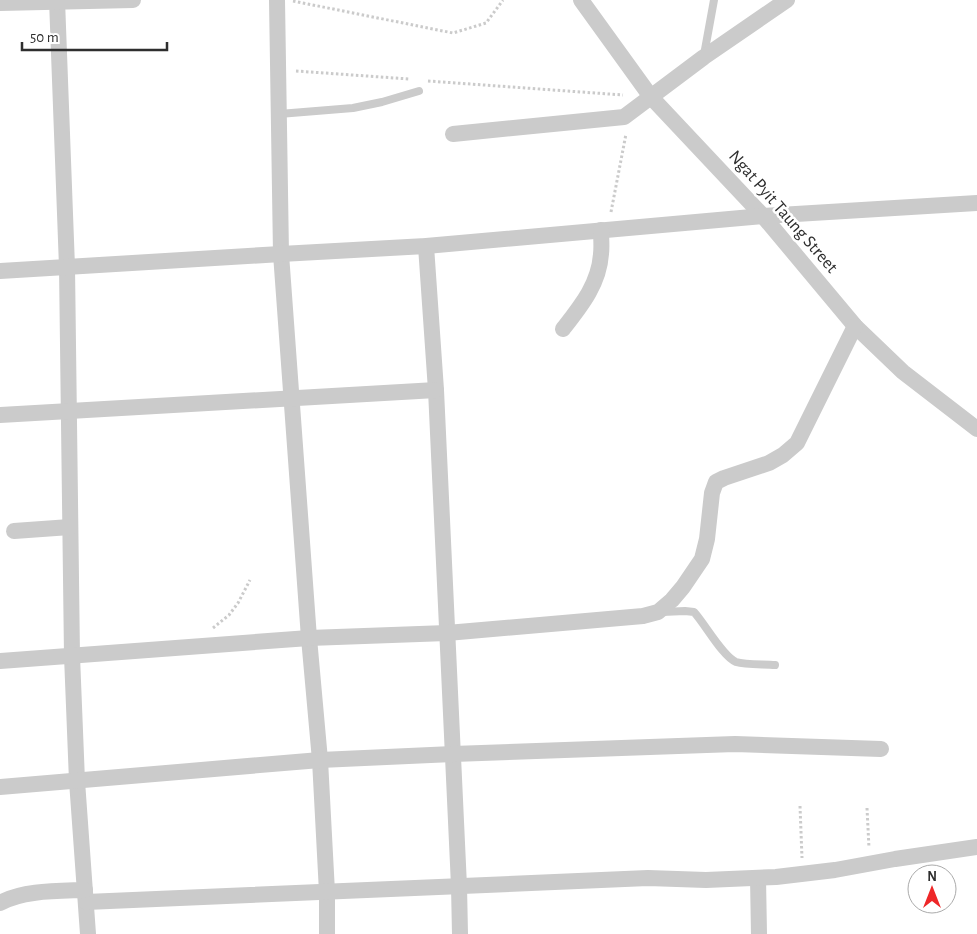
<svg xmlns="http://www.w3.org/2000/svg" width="977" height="934" viewBox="0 0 977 934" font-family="'Alegreya Sans',sans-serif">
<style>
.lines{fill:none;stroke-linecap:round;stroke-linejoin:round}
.path{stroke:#cbcbcb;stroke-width:3;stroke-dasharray:2.5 2.5;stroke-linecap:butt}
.lane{stroke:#cbcbcb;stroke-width:8}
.street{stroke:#cbcbcb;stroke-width:16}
.labels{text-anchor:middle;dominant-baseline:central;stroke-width:5;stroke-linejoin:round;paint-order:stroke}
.street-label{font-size:18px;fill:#2e2e2e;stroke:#fff}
</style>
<rect width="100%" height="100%" fill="#fff"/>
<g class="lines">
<g class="path">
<path d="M 293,1 L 453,33 L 486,23 L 503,0"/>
<path d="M 296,71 L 409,79"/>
<path d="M 428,81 L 623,95"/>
<path d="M 611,212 L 626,134"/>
<path d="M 213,628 L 229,615 L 238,603 L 250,580"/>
<path d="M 800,806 L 802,858"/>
<path d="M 867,808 L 869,848"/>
</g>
<g class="lane">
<path d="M 704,55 L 714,0"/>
<path d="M 279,114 L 353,108 L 382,102 L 419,91"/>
<path d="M 662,612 L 685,611 L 694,612 C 705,624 723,657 736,662 C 746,665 765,664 775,665"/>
</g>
<g class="street">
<path d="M 57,0 L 67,267 L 72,656 L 77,781 L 88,934"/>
<path d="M 277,0 L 281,254 L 309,638 L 320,760 L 327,892 L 327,934"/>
<path d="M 581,0 L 651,97 L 763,216 L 855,326 L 903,372 L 977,429"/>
<path d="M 0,3 L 133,0"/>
<path d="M 453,134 L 624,117 L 704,57 L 787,0"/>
<path d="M 426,246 L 436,390 L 459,886 L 460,934"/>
<path d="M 0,271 L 281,254 L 426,246 L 763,216 L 977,203"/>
<path d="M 563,329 C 581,306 599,284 601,254 C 602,246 601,238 601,230"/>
<path d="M 0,415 L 436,390"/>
<path d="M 14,531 L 70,527"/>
<path d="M 0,661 L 309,638 L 447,633 L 643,616 L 658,612 L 672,600 L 683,587 L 702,559 L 707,539 L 712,493 L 716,482 L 724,478 L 769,463 L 783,455 L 797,443 L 855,326"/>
<path d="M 0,787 L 320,760 L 453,754 L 735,744 L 881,749"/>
<path d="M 758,878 L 759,934"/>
<path d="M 86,902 L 648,878 L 706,880 L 776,877 L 835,870 L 895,859 L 977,847"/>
<path d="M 0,903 C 23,890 59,891 85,890"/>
</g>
</g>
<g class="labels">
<g class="street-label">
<text transform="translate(783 212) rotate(49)">Ngat Pyit Taung Street</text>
</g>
</g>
<g transform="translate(932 889)"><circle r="24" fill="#ffffff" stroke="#ababab"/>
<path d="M0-4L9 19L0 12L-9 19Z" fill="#ee2728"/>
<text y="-8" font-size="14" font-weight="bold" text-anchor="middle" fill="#2e2e2e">N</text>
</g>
<path d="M22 42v8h145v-8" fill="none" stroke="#2e2e2e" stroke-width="2.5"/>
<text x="30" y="42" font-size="15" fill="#2e2e2e" stroke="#ffffff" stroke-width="4" paint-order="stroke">50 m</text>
</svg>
